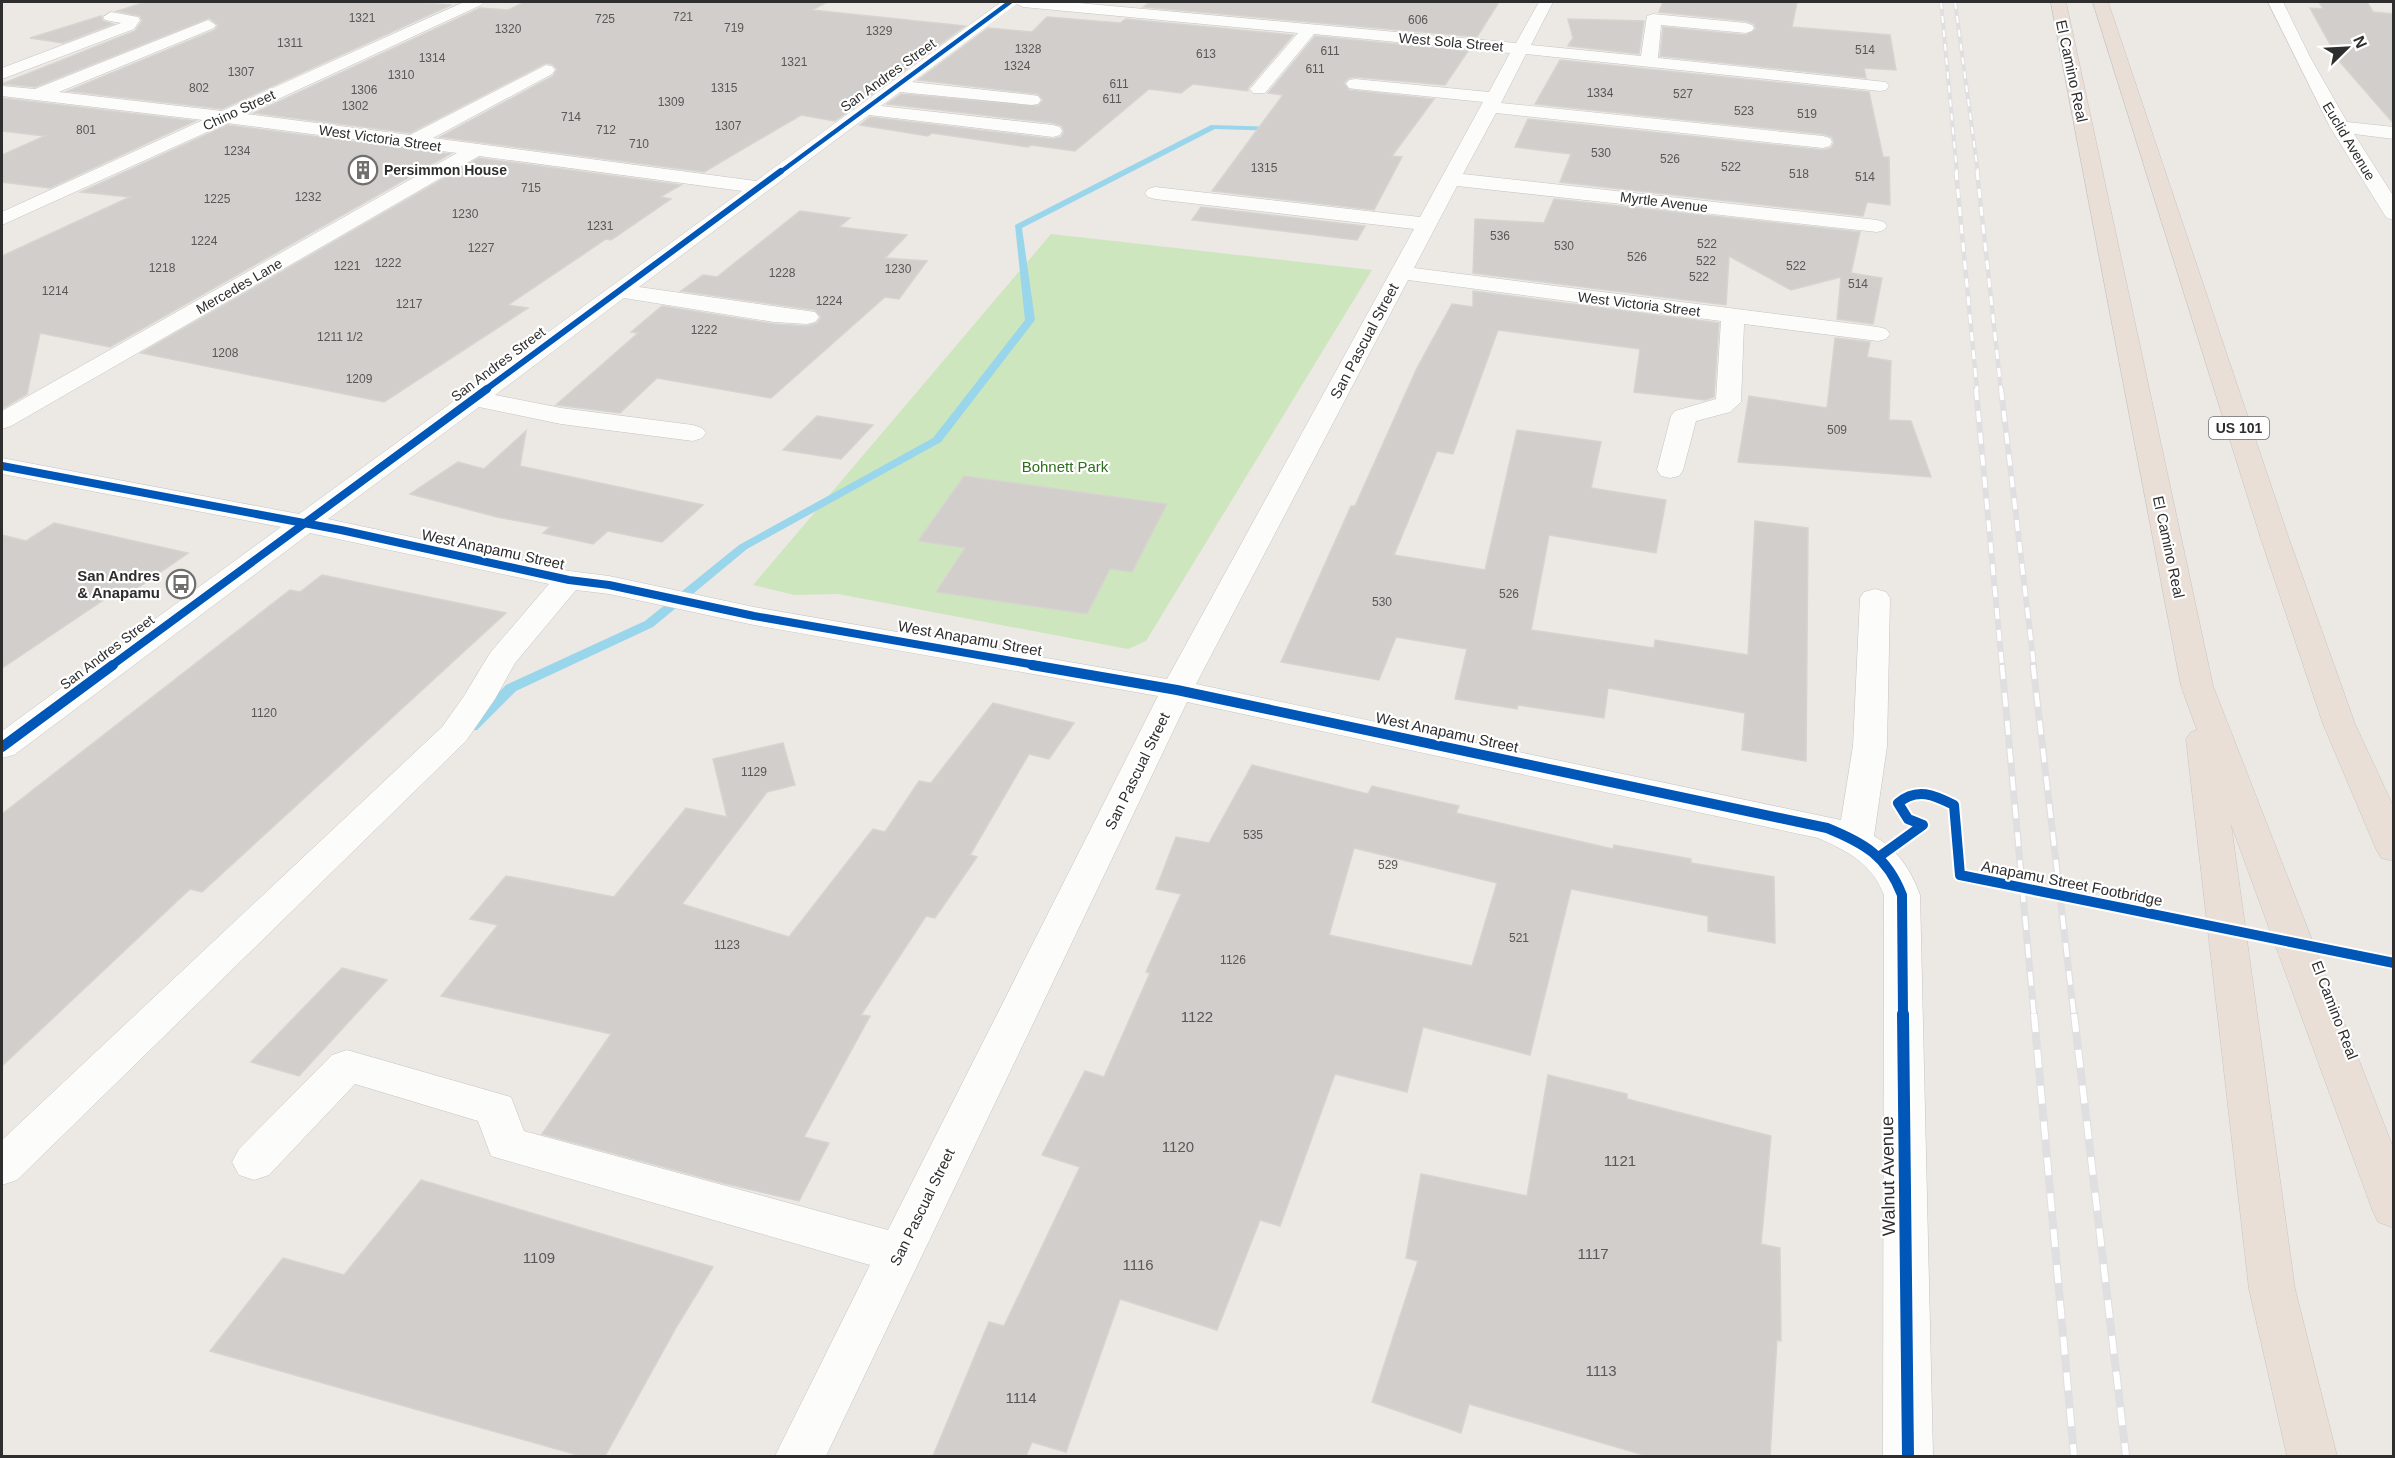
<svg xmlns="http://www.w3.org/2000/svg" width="2395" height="1458" viewBox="0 0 2395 1458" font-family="Arial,sans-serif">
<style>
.green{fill:#cee6be}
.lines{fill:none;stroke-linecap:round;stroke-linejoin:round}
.stream{fill:#99d6ec;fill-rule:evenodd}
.building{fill:#d1cecb;stroke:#d7d4d0;stroke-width:1.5;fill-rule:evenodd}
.minor-casing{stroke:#c5c4c5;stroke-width:1}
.highway-casing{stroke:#c6c5c4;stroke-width:1}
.minor{fill:#fcfcfb;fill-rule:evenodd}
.highway{fill:#eadfd6;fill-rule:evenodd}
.rail-far4-casing{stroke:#dfdfe1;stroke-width:4}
.rail-far3-casing{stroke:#dfdfe1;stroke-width:4.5}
.rail-far2-casing{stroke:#dfdfe1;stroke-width:6}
.rail-far1-casing{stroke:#dfdfe1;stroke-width:7}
.rail-casing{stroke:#dfdfe1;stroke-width:8}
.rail-far4{stroke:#fff;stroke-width:2;stroke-dasharray:7;stroke-linecap:butt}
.rail-far3{stroke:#fff;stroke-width:3;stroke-dasharray:9;stroke-linecap:butt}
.rail-far2{stroke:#fff;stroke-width:4;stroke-dasharray:11;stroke-linecap:butt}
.rail-far1{stroke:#fff;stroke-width:4.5;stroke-dasharray:14;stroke-linecap:butt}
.rail{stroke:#fff;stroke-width:6;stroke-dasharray:18;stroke-linecap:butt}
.cycleway-far4-casing{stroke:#fff;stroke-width:7}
.cycleway-far3-casing{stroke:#fff;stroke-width:8}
.cycleway-far2-casing{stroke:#fff;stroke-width:10}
.cycleway-far1-casing{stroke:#fff;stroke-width:14}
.cycleway-casing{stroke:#fff;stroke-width:16}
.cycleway-far4{stroke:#0057b8;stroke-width:4.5}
.cycleway-far3{stroke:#0057b8;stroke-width:6}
.cycleway-far2{stroke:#0057b8;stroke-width:8}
.cycleway-far1{stroke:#0057b8;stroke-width:10}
.cycleway{stroke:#0057b8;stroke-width:12}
.labels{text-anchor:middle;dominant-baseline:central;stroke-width:4.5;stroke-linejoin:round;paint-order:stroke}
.number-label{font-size:12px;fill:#585857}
.far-street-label{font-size:14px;fill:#2e2e2e;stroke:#fff}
.far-poi-label{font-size:14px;font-weight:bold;fill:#2e2e2e;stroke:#fff;text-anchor:start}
.shield{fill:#fff;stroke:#6d6d6d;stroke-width:1.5}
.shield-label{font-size:14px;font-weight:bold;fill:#2e2e2e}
.street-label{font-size:15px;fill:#2e2e2e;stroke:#fff}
.park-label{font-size:15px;fill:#2c6e1b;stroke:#fff}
.poi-label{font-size:15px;font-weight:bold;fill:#2e2e2e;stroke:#fff;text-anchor:end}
.near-number-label{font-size:15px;fill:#585857}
.near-street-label{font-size:18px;fill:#2e2e2e;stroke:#fff}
</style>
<rect width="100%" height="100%" fill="#ece8e4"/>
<path class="green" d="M 1051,234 L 1372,270 L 1146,641 L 1128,649 L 838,594 L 795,595 L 753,585 Z"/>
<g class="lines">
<path class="stream" d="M 1211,125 L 1277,127 L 1281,129 L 1277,131 L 1215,129 L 1022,228 L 1035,320 L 941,442 L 747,549 L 653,627 L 516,691 L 477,730 L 467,730 L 465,727 L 467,724 L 506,685 L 645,621 L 739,545 L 933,438 L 1025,320 L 1015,225 Z"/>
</g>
<g class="building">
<path d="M 146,2 L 408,2 L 451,5 L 222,109 L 68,91 L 215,30 L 218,25 L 209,18 L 35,87 L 2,84 L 135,31 L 142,21 L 140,16 L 117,11 Z"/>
<path d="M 525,2 L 827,2 L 812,10 L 965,26 L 835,121 L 801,115 L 704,172 L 440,137 L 553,76 L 557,69 L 552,64 L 546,63 L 410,133 L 254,113 L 480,8 L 508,10 Z"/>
<path d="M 1150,2 L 1499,2 L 1477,37 L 1143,7 Z"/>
<path d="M 1663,2 L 1797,2 L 1792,27 L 1890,35 L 1896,70 L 1864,68 L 1866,78 L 1660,56 L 1663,27 L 1746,35 L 1756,29 L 1754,24 L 1746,21 L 1659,12 Z"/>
<path d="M 2319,2 L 2367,2 L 2373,12 L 2394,14 L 2394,124 L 2340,62 L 2310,8 L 2323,9 Z"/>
<path d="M 101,16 L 103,21 L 113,24 L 63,43 L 30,38 Z"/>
<path d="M 1047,17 L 1120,23 L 1126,19 L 1293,35 L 1248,88 L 1248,91 L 1193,84 L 1181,93 L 1149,89 L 1075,151 L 1031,145 L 1028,147 L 932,133 L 928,136 L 860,125 L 870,117 L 1053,139 L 1061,137 L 1064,132 L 1062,126 L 1053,123 L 887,104 L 901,94 L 1038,106 L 1043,100 L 1038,94 L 918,80 L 988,28 L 1032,32 Z"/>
<path d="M 1568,19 L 1644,21 L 1639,54 L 1568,46 L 1573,38 Z"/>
<path d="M 1315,36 L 1468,51 L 1445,85 L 1355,77 L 1349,78 L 1344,83 L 1349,90 L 1434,99 L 1392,156 L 1402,157 L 1374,210 L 1212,191 L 1283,95 L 1268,93 Z"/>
<path d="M 1560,60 L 1869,92 L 1883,157 L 1889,157 L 1890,205 L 1867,202 L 1863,216 L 1560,182 L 1571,154 L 1515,147 L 1528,119 L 1823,150 L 1831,148 L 1834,143 L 1832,137 L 1823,134 L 1535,104 Z"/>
<path d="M 2,98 L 195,121 L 50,188 L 2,182 L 2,155 L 45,136 L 2,131 Z"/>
<path d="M 227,125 L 450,154 L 110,347 L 40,333 L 27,394 L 2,409 L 2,256 L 130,197 L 81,192 Z"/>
<path d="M 479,158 L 681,185 L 660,197 L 671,199 L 611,240 L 606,239 L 508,305 L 528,308 L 384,402 L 141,353 Z"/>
<path d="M 1554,199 L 1860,232 L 1851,273 L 1882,278 L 1873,324 L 1837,319 L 1841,277 L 1791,290 L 1729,256 L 1726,305 L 1473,273 L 1475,219 L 1544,223 Z"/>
<path d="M 1201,207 L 1365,226 L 1357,240 L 1192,220 Z"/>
<path d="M 800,211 L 850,218 L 839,227 L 907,235 L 885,258 L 927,261 L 899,299 L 885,297 L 771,398 L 657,378 L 620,413 L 556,405 L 638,333 L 631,332 L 662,306 L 774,324 L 807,326 L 817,323 L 821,317 L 815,310 L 681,291 L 703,275 L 717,277 Z"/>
<path d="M 1473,291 L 1719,323 L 1714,397 L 1705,400 L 1634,392 L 1640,349 L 1498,330 L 1453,454 L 1437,451 L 1394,555 L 1485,570 L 1517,430 L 1601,442 L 1591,488 L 1666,500 L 1656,553 L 1549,535 L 1531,630 L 1654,648 L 1655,640 L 1748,655 L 1755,521 L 1808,528 L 1806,761 L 1742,750 L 1745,713 L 1608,688 L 1604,718 L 1518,705 L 1517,709 L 1455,699 L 1467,649 L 1396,637 L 1379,680 L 1281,662 L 1351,506 L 1355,506 L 1417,368 L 1452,304 L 1473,307 Z"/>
<path d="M 1835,338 L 1870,342 L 1867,357 L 1891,361 L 1889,420 L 1911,421 L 1931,477 L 1738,462 L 1749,396 L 1827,408 Z"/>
<path d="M 817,416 L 873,425 L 841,459 L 783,450 Z"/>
<path d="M 526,431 L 520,466 L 703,505 L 662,542 L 608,531 L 593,544 L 543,533 L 550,527 L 497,517 L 410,494 L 458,462 L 484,469 Z"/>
<path d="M 964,476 L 1167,504 L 1132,572 L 1110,569 L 1087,614 L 936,592 L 965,548 L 918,541 Z"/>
<path d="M 54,523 L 188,553 L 129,594 L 117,591 L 2,668 L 2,535 L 26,541 Z"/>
<path d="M 322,575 L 506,613 L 202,892 L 190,889 L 2,1066 L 2,814 L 290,590 L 300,592 Z"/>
<path d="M 993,703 L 1074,723 L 1049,759 L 1029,754 L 970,855 L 977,857 L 935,918 L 926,916 L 861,1015 L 870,1016 L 804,1137 L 829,1143 L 799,1201 L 723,1183 L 542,1134 L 611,1034 L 441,996 L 498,925 L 470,919 L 506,876 L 614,897 L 686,808 L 727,817 L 713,759 L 783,743 L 795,785 L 767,792 L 682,904 L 789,937 L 873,829 L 885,832 L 919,781 L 931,783 Z"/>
<path d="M 1252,765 L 1368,794 L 1372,786 L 1459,806 L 1456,813 L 1613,849 L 1614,845 L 1691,859 L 1691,863 L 1774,877 L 1775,943 L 1708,931 L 1708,916 L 1571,889 L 1530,1055 L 1423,1027 L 1407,1092 L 1335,1074 L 1280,1226 L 1260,1220 L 1217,1330 L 1120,1299 L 1066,1452 L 1032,1442 L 1026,1456 L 933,1456 L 989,1322 L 1004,1326 L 1080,1167 L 1042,1155 L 1085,1071 L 1104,1077 L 1150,973 L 1146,972 L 1181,894 L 1156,889 L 1176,837 L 1209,843 ZM 1354,848 L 1497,883 L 1472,966 L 1329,935 Z"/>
<path d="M 342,968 L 387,980 L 299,1076 L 251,1062 Z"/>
<path d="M 1548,1075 L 1627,1094 L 1627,1099 L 1771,1136 L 1761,1244 L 1780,1248 L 1781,1341 L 1777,1340 L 1770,1456 L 1647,1456 L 1469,1404 L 1461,1433 L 1372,1402 L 1418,1261 L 1406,1258 L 1421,1174 L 1527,1196 Z"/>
<path d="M 421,1180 L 713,1267 L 677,1326 L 605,1456 L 581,1456 L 210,1351 L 283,1258 L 344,1275 Z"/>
</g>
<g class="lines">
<g class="minor-casing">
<g id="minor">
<path d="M 464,2 L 484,2 L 481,5 L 246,114 L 410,135 L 546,65 L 552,66 L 555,70 L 552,74 L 433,138 L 756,181 L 1001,2 L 1068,2 L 1516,43 L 1539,2 L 1553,2 L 1531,45 L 1641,56 L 1647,16 L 1653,14 L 1746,23 L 1752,25 L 1754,28 L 1752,31 L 1746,33 L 1661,25 L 1658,58 L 1886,82 L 1889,86 L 1886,90 L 1880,91 L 1526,54 L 1501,103 L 1823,136 L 1830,138 L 1832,142 L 1830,146 L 1823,148 L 1496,113 L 1463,174 L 1877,220 L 1884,222 L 1887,226 L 1884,230 L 1877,232 L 1457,186 L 1414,268 L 1878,327 L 1886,329 L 1890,334 L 1886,339 L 1878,341 L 1744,324 L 1741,402 L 1730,412 L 1696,421 L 1683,470 L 1679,476 L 1670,478 L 1661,476 L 1657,470 L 1671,416 L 1675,411 L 1716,399 L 1721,321 L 1408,280 L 1196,684 L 1841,820 L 1853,746 L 1860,598 L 1864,592 L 1875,589 L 1886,592 L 1890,598 L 1887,746 L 1874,836 C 1898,850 1911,870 1920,895 L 1933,1456 L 1883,1456 L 1884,895 C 1872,864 1848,851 1818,838 L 1187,702 L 826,1456 L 775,1456 L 870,1265 L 491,1156 L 478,1121 L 355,1084 L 269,1175 L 254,1180 L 239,1175 L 232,1162 L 239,1149 L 332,1055 L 347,1050 L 511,1097 L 524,1131 L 888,1230 L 1158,696 L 754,625 L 609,594 L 576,590 L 515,663 L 495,699 L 466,741 L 17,1180 L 2,1185 L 2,1140 L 442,727 L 464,696 L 490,653 L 549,584 L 310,533 L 14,755 L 2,758 L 2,731 L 281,527 L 2,474 L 2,458 L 299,514 L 742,191 L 479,156 L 11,426 L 2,429 L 2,411 L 457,153 L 227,123 L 2,225 L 2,212 L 203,120 L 2,96 L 2,86 L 35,89 L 208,20 L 216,25 L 214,28 L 59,92 L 222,111 ZM 1017,4 L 1023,7 L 1298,33 L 1250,89 L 1253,93 L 1265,93 L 1314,34 L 1510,53 L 1489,92 L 1355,79 L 1349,80 L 1346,84 L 1349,88 L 1355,89 L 1483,102 L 1420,217 L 1155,187 L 1148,189 L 1145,193 L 1148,197 L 1155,199 L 1414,229 L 1167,679 L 754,607 L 609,576 L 569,571 L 328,519 L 479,407 L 561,424 L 693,441 L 702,438 L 706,433 L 702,428 L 693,425 L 561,408 L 495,395 L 624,298 L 774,322 L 807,324 L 815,322 L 819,317 L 815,312 L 639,287 L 869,115 L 1053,137 L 1060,135 L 1062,131 L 1060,127 L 1053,125 L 881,106 L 900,92 L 1032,105 L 1038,104 L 1041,100 L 1038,96 L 1032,95 L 912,82 Z"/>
<path d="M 2268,2 L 2283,2 L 2310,57 L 2347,122 L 2394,127 L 2394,139 L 2354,134 L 2394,197 L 2394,220 L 2387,218 L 2384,214 L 2330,127 Z"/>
<path d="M 111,12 L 138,17 L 140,20 L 134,29 L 2,79 L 2,68 L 121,23 L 105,20 L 103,17 Z"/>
</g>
</g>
<g class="highway-casing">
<g id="highway">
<path d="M 2051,2 L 2066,2 L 2213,686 L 2394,1150 L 2394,1228 L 2378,1222 L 2372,1209 L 2231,824 L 2295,1289 L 2337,1456 L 2287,1456 L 2249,1289 L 2186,739 L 2191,732 L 2197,730 L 2181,686 Z"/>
<path d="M 2093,2 L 2108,2 L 2289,539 L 2355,724 L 2394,808 L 2394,861 L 2381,858 L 2376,849 L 2323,724 L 2261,539 Z"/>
</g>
</g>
<use href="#minor" class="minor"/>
<use href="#highway" class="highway"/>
<g class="rail-far4-casing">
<g id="rail-far4">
<path d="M 1941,2 L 1957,173"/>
<path d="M 1955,2 L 1978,173"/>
</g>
</g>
<g class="rail-far3-casing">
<g id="rail-far3">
<path d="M 1956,171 L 1977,390"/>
<path d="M 1977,171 L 2001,390"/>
</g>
</g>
<g class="rail-far2-casing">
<g id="rail-far2">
<path d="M 1976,389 L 2002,666"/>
<path d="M 2001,389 L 2034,666"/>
</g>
</g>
<g class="rail-far1-casing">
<g id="rail-far1">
<path d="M 2002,665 L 2034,1016"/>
<path d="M 2033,665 L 2074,1016"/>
</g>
</g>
<g class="rail-casing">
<g id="rail">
<path d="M 2034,1014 L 2074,1456"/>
<path d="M 2074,1014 L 2126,1456"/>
</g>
</g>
<use href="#rail-far4" class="rail-far4"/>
<use href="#rail-far3" class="rail-far3"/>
<use href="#rail-far2" class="rail-far2"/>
<use href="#rail-far1" class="rail-far1"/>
<use href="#rail" class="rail"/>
<g class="cycleway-far4-casing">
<path id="cycleway-far4" d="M 779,173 L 1010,2"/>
</g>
<g class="cycleway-far3-casing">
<path id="cycleway-far3" d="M 485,390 L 781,171"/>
</g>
<g class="cycleway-far2-casing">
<g id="cycleway-far2">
<path d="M 2,466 L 341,530 L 569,580 L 609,585 L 754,616 L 1041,666"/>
<path d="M 111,666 L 487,389"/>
</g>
</g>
<g class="cycleway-far1-casing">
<g id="cycleway-far1">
<path d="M 1032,665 L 1177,690 L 1827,828 C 1864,843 1887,856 1902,895 L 1903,1016"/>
<path d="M 2,747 L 113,665"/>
<path d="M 1880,856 L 1923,825 L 1908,819 L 1898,803 C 1917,787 1934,795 1954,805 L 1960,875 L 2394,963"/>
</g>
</g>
<g class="cycleway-casing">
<path id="cycleway" d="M 1903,1014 L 1908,1456"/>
</g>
<use href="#cycleway-far4" class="cycleway-far4"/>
<use href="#cycleway-far3" class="cycleway-far3"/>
<use href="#cycleway-far2" class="cycleway-far2"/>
<use href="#cycleway-far1" class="cycleway-far1"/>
<use href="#cycleway" class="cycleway"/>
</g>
<defs>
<g id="building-ring" transform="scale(1.5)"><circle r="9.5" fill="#fff" stroke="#706f6e" stroke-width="1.5"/><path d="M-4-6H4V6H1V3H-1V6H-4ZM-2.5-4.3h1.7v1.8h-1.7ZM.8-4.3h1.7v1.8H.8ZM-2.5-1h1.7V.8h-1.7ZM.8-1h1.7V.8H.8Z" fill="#706f6e"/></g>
<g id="bus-ring" transform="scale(1.5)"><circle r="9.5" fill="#fff" stroke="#706f6e" stroke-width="1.5"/><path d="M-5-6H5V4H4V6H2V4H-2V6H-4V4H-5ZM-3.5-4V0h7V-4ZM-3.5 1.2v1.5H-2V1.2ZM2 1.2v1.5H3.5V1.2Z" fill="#706f6e"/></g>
</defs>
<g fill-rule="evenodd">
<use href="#building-ring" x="363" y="170"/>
<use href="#bus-ring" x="181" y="584"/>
</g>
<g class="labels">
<g class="number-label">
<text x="683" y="17">721</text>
<text x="362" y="18">1321</text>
<text x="605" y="19">725</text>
<text x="1418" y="20">606</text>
<text x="734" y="28">719</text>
<text x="508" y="29">1320</text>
<text x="879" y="31">1329</text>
<text x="290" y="43">1311</text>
<text x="1028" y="49">1328</text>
<text x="1865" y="50">514</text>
<text x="1330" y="51">611</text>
<text x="1206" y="54">613</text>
<text x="432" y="58">1314</text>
<text x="794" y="62">1321</text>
<text x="1017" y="66">1324</text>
<text x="1315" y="69">611</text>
<text x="241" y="72">1307</text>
<text x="401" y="75">1310</text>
<text x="1119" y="84">611</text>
<text x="199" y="88">802</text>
<text x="724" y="88">1315</text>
<text x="364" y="90">1306</text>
<text x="1600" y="93">1334</text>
<text x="1683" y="94">527</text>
<text x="1112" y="99">611</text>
<text x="671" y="102">1309</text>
<text x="355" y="106">1302</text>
<text x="1744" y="111">523</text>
<text x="1807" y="114">519</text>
<text x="571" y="117">714</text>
<text x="728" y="126">1307</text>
<text x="86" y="130">801</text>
<text x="606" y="130">712</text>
<text x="639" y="144">710</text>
<text x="237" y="151">1234</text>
<text x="1601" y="153">530</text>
<text x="1670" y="159">526</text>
<text x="1731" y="167">522</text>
<text x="1264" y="168">1315</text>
<text x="1799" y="174">518</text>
<text x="1865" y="177">514</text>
<text x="531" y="188">715</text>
<text x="308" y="197">1232</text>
<text x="217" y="199">1225</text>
<text x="465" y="214">1230</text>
<text x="600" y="226">1231</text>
<text x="1500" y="236">536</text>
<text x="204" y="241">1224</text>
<text x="1707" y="244">522</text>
<text x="1564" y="246">530</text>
<text x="481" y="248">1227</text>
<text x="1637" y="257">526</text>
<text x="1706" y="261">522</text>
<text x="388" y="263">1222</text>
<text x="347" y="266">1221</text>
<text x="1796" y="266">522</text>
<text x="162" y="268">1218</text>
<text x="898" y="269">1230</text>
<text x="782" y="273">1228</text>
<text x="1699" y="277">522</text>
<text x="1858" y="284">514</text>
<text x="55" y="291">1214</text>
<text x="829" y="301">1224</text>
<text x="409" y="304">1217</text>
<text x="704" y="330">1222</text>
<text x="340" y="337">1211 1/2</text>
<text x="225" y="353">1208</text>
<text x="359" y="379">1209</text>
<text x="1837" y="430">509</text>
<text x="1509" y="594">526</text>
<text x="1382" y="602">530</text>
<text x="264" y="713">1120</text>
<text x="754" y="772">1129</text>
<text x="1253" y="835">535</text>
<text x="1388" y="865">529</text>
<text x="1519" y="938">521</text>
<text x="727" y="945">1123</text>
<text x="1233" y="960">1126</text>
</g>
<g class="far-street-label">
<text transform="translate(1451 42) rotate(5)">West Sola Street</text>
<text transform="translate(888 75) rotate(-36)">San Andres Street</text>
<text transform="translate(239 110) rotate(-25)">Chino Street</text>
<text transform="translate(380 138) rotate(8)">West Victoria Street</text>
<text transform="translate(2349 141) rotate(59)">Euclid Avenue</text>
<text transform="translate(1664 202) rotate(7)">Myrtle Avenue</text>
<text transform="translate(239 286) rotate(-30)">Mercedes Lane</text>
<text transform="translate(1639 304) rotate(7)">West Victoria Street</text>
<text transform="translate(498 364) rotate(-37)">San Andres Street</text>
<text transform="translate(107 652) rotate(-37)">San Andres Street</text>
</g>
<g class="far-poi-label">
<text x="384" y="170">Persimmon House</text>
</g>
<rect class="shield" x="2209" y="417" width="60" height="22" rx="4.5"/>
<g class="shield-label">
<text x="2239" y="428">US 101</text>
</g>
<g class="street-label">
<text transform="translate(2072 71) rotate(78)">El Camino Real</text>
<text transform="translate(1364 341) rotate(-62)">San Pascual Street</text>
<text transform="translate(2169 547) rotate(78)">El Camino Real</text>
<text transform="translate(493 549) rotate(12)">West Anapamu Street</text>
<text transform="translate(970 638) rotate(10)">West Anapamu Street</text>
<text transform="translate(1447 732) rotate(12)">West Anapamu Street</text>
<text transform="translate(1137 771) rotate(-64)">San Pascual Street</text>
<text transform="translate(2072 883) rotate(11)">Anapamu Street Footbridge</text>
<text transform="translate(2335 1010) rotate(69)">El Camino Real</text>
<text transform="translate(922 1207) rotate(-64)">San Pascual Street</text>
</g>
<g class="park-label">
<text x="1065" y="466">Bohnett Park</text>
</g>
<g class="poi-label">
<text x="160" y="575">San Andres<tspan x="160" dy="17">&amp; Anapamu</tspan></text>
</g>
<g class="near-number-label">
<text x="1197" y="1016">1122</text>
<text x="1178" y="1146">1120</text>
<text x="1620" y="1160">1121</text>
<text x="1593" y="1253">1117</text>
<text x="539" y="1257">1109</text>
<text x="1138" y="1264">1116</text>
<text x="1601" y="1370">1113</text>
<text x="1021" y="1397">1114</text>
</g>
<g class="near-street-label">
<text transform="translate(1888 1176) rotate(-91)">Walnut Avenue</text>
</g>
</g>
<rect width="2395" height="1458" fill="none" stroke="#2e2e2e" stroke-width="6"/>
<g transform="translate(2347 48) rotate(66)" stroke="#ffffff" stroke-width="4.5" paint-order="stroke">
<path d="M0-4.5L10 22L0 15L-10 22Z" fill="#2e2e2e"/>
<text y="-9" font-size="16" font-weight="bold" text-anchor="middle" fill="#2e2e2e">N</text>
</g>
</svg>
